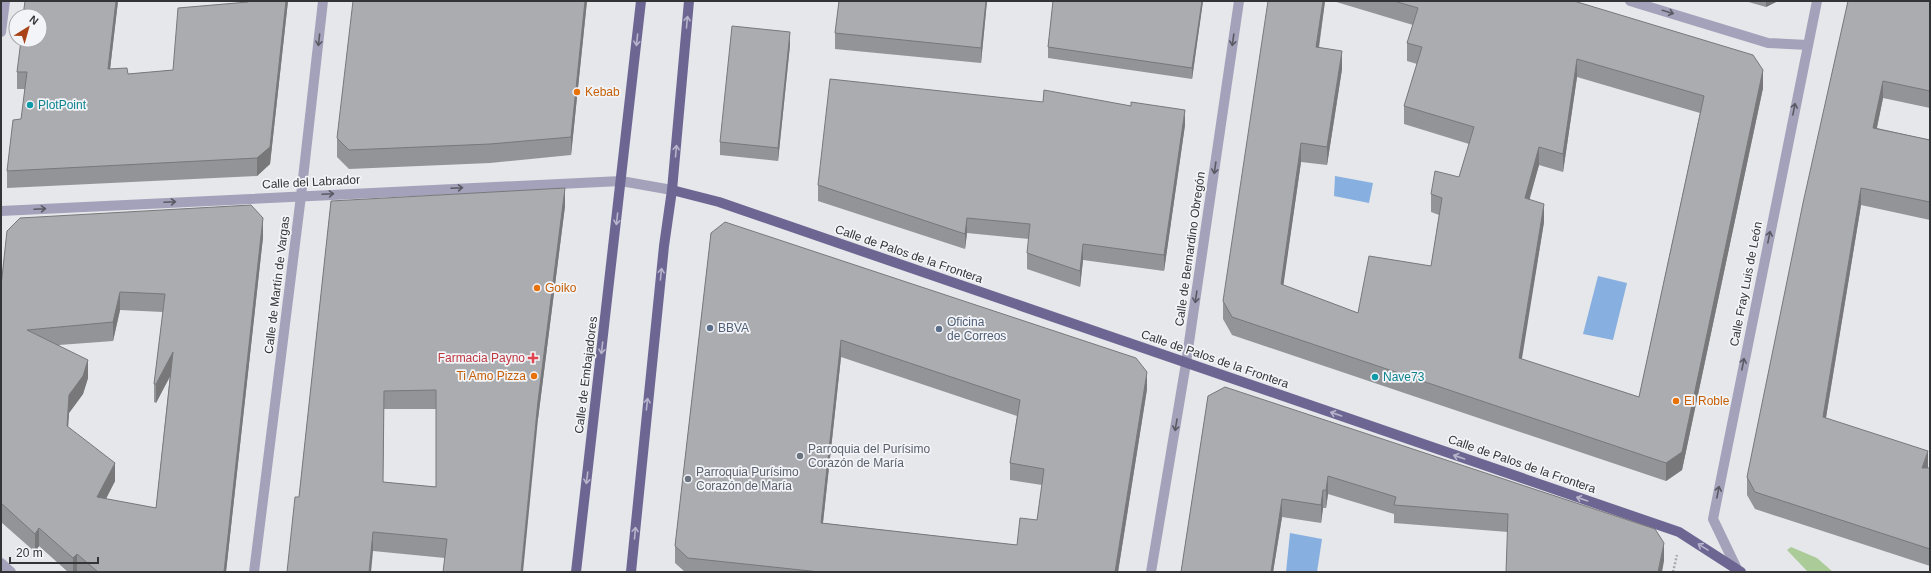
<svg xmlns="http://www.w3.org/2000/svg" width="1931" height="573" viewBox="0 0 1931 573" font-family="Helvetica,sans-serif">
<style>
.green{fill:#abcb98}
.water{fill:#87b0e0}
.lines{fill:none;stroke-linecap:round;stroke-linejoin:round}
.path{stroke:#a6a8aa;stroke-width:2.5;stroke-dasharray:2 2;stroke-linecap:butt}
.minor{stroke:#a4a1ba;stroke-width:10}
.major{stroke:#6d6693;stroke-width:10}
.wall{fill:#939497;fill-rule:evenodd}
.shaded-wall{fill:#78787b}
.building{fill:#abacb0;stroke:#78787b;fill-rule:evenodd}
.oneway{stroke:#5b5a64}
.oneway2{stroke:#b7b4cb}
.food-dot{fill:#e8710a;stroke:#f3f4f8;stroke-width:1.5}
.culture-dot{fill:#0f9aa8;stroke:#f3f4f8;stroke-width:1.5}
.service-dot{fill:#5c6f8a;stroke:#f3f4f8;stroke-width:1.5}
.health-dot{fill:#e0444e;stroke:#f3f4f8;stroke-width:1.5}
.worship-dot{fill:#6b7280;stroke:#f3f4f8;stroke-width:1.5}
.labels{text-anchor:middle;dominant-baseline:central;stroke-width:3.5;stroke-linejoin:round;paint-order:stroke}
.food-label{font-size:12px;fill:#c56008;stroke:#f3f4f8;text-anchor:start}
.culture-label{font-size:12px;fill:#0d838f;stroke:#f3f4f8;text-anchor:start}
.street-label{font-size:12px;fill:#333435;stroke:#f3f4f8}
.service-label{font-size:12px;fill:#4e5e75;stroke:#f3f4f8;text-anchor:start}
.health-label{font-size:12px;fill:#be3a42;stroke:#f3f4f8;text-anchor:end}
.worship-label{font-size:12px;fill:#5b616d;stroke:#f3f4f8;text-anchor:start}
</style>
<rect width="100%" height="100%" fill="#e5e7ea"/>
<path class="green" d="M 1791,547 L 1817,558 L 1833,572 L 1808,572 L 1787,550 Z"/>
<g class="water">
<path d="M 1335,176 L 1373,183 L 1369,203 L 1334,196 Z"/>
<path d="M 1598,276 L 1627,283 L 1613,340 L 1583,334 Z"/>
<path d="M 1290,533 L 1322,539 L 1317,572 L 1286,572 Z"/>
</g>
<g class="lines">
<path class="path" d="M 1673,572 L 1677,555"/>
<g class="minor">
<path d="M 1630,1 L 1768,43 L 1808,45"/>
<path d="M 1,32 L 5,1"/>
<path d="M 1,211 L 621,181 L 672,190"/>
<path d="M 1,563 L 11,572"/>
<path d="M 1736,567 L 1713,519 L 1817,1"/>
<path d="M 254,572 L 301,196 L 323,1"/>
<path d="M 1151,572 L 1186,363 L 1239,1"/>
</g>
<g class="major">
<path d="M 672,190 L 719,202 L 1679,532 L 1741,572"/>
<path d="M 576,572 L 641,1"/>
<path d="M 631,572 L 664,246 L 672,190 L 689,1"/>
</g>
</g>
<g class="wall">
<path d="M 118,1 L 110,69 L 128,74 L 173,70 L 248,2 L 248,1 L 288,1 L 270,164 L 257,176 L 7,188 L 7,171 L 21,119 L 25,89 L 17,89 L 17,72 Z"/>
<path d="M 587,1 L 571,155 L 490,163 L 349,169 L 337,157 L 337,138 Z"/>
<path d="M 839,1 L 987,1 L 981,63 L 835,49 L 835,33 Z"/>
<path d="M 1053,1 L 1203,1 L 1192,79 L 1048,58 L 1048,47 Z"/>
<path d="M 1325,1 L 1319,48 L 1342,69 L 1327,165 L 1301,162 L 1283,285 L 1358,313 L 1431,266 L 1439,215 L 1431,212 L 1431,194 L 1459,177 L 1469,144 L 1404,124 L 1404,106 L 1417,64 L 1407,61 L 1407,43 L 1413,25 L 1333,1 L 1574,1 L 1763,88 L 1682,470 L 1666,481 L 1232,335 L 1223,319 L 1223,301 ZM 1577,77 L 1700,113 L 1639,397 L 1521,359 L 1544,222 L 1529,199 L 1539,165 L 1563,172 Z"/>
<path d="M 1745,1 L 1778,1 L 1766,7 Z"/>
<path d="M 1848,1 L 1930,1 L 1930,108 L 1883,98 L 1877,128 L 1930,140 L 1930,220 L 1861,205 L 1826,418 L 1928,468 L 1930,468 L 1930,566 L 1755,509 L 1747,495 L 1747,477 Z"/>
<path d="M 790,45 L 778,161 L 720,155 L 720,142 Z"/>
<path d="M 1185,125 L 1164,271 L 1083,260 L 1080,287 L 1027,269 L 1027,253 L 1029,239 L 967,233 L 965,249 L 818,201 L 818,185 Z"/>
<path d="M 331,201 L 565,206 L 538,419 L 445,558 L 373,551 L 299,497 ZM 384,409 L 436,409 L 436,487 L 383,482 Z"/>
<path d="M 711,233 L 1147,389 L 1118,572 L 685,572 L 675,563 L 675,546 ZM 841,357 L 1017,416 L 1010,463 L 1010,480 L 1042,485 L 1037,520 L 1017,545 L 823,523 Z"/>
<path d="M 263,237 L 226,572 L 68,572 L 39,546 L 35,552 L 1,522 L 1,286 ZM 120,310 L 163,312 L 154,384 L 154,402 L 156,403 L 170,375 L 156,508 L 106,499 L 115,481 L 68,427 L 69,413 L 83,394 L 88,378 L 59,345 L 113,341 Z"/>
<path d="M 1208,396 L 1664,561 L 1508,532 L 1394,523 L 1394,514 L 1328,494 L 1326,508 L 1323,508 L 1321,523 L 1282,517 L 1273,572 L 1181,572 Z"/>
</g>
<g class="shaded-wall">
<path d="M 116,1 L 118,1 L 108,86 L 108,69 Z"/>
<path d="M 286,1 L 288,1 L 270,164 L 257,176 L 257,158 Z"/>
<path d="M 585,1 L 587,1 L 571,155 L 571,137 Z"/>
<path d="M 986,1 L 987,1 L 981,63 L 981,48 Z"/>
<path d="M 1202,1 L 1203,1 L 1192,79 L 1192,68 Z"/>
<path d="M 1323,1 L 1325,1 L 1316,65 L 1316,47 Z"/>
<path d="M 1766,1 L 1778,1 L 1766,7 Z"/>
<path d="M 790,32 L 790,45 L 778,161 L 778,148 Z"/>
<path d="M 1342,51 L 1342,69 L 1327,165 L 1327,147 Z"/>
<path d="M 1577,59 L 1577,77 L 1563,172 L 1563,154 Z"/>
<path d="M 1763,70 L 1763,88 L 1682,470 L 1666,481 L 1666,463 Z"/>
<path d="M 1883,81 L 1883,98 L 1873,145 L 1873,128 Z"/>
<path d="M 1185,110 L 1185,125 L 1164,271 L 1164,255 Z"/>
<path d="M 1301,143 L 1301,162 L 1281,302 L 1281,284 Z"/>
<path d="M 1539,147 L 1539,165 L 1525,216 L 1525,198 Z"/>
<path d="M 565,188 L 565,206 L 538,419 L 523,572 L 521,572 L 538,401 Z"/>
<path d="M 1861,188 L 1861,205 L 1823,435 L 1823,417 Z"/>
<path d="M 1544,204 L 1544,222 L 1519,377 L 1519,358 Z"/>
<path d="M 263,218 L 263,237 L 226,572 L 224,572 Z"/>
<path d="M 967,218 L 967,233 L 965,249 L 965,234 Z"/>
<path d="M 1083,244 L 1083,260 L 1080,287 L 1080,271 Z"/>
<path d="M 120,292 L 120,310 L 113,341 L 113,322 Z"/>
<path d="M 841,340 L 841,357 L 821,540 L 821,523 Z"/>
<path d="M 173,352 L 173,371 L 156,403 L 156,384 Z"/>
<path d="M 88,360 L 88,378 L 83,394 L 69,413 L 67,444 L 67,426 L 69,395 Z"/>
<path d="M 1147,372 L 1147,389 L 1118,572 L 1115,572 Z"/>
<path d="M 1928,451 L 1928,468 L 1922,468 Z"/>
<path d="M 115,463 L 115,481 L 97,516 L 97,497 Z"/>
<path d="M 1328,476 L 1328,494 L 1326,508 L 1326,490 Z"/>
<path d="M 1323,490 L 1323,508 L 1321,523 L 1321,505 Z"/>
<path d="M 1282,499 L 1282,517 L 1273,572 L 1271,572 Z"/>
<path d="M 39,528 L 39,546 L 35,552 L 35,534 Z"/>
<path d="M 373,532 L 373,551 L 371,572 L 369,572 Z"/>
<path d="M 1664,543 L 1664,561 L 1662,572 L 1658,572 Z"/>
<path d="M 77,554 L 77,572 L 73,572 L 73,558 Z"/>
</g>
<g class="building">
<path d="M 25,1 L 116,1 L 108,69 L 127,68 L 128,74 L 173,70 L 178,8 L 248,2 L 248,1 L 286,1 L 270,147 L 257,158 L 7,171 L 13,120 L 21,119 L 27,72 L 17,72 L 21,40 L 40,40 L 40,16 L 23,16 Z"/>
<path d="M 353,1 L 585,1 L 571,137 L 490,144 L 349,150 L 337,138 Z"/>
<path d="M 839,1 L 986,1 L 981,48 L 835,33 Z"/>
<path d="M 1053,1 L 1202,1 L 1192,68 L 1048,47 Z"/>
<path d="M 1268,1 L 1323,1 L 1316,47 L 1342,51 L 1327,147 L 1301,143 L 1281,284 L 1358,313 L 1369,256 L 1431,266 L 1442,198 L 1431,194 L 1435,171 L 1459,177 L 1474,127 L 1404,106 L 1422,47 L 1407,43 L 1418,8 L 1394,1 L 1574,1 L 1753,55 L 1763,70 L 1682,452 L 1666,463 L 1232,317 L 1223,301 ZM 1577,59 L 1704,96 L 1639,397 L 1519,358 L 1544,204 L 1525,198 L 1539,147 L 1563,154 Z"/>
<path d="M 1848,1 L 1930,1 L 1930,91 L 1883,81 L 1873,128 L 1930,140 L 1930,202 L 1861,188 L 1823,417 L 1928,451 L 1922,468 L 1930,468 L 1930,549 L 1755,492 L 1747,477 L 1803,203 Z"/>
<path d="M 732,26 L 790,32 L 778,148 L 720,142 Z"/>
<path d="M 830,79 L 1043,102 L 1044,90 L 1131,106 L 1131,102 L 1185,110 L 1164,255 L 1083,244 L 1080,271 L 1027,253 L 1030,224 L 967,218 L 965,234 L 818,185 Z"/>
<path d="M 565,188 L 538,401 L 521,572 L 443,572 L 447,539 L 373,532 L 369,572 L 287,572 L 295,497 L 299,497 L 331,201 ZM 436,390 L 436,487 L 383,482 L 384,391 Z"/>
<path d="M 251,205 L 263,218 L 224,572 L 98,572 L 77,554 L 73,558 L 39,528 L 35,534 L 1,503 L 1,286 L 7,231 L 20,218 ZM 120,292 L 165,294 L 154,384 L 156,384 L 173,352 L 156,508 L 97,497 L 115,463 L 67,426 L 69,395 L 83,376 L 88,360 L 27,330 L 113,322 Z"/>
<path d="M 725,222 L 1136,358 L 1147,372 L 1115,572 L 820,572 L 688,558 L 675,546 L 711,233 ZM 841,340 L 1020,400 L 1010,463 L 1044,469 L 1037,520 L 1020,518 L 1017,545 L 821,523 Z"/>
<path d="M 1225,387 L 1655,529 L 1664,543 L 1658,572 L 1506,572 L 1508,514 L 1394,505 L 1396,497 L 1328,476 L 1326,490 L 1323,490 L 1321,505 L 1282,499 L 1271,572 L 1181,572 L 1208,396 Z"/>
</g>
<defs><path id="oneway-shaft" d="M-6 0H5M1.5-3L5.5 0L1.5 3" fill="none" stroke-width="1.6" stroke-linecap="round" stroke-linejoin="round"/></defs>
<g class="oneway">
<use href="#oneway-shaft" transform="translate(1668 12) rotate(17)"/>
<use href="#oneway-shaft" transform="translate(319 40) rotate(96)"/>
<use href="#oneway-shaft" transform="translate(1233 40) rotate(98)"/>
<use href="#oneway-shaft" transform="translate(1794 109) rotate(-79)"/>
<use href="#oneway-shaft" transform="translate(1215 168) rotate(98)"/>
<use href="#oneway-shaft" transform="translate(457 188) rotate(-3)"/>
<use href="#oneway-shaft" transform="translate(328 194) rotate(-3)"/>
<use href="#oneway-shaft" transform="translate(170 202) rotate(-3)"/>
<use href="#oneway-shaft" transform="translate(40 209) rotate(-3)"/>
<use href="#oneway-shaft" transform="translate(1769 237) rotate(-79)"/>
<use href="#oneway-shaft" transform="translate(1196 297) rotate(98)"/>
<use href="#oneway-shaft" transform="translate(1743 364) rotate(-79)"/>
<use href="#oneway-shaft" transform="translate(1176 425) rotate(100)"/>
<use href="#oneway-shaft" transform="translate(1718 492) rotate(-79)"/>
</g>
<g class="oneway2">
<use href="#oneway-shaft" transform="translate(687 22) rotate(-85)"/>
<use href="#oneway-shaft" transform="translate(637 40) rotate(96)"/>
<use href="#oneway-shaft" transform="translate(676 151) rotate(-85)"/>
<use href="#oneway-shaft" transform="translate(617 219) rotate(96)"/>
<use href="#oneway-shaft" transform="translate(661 274) rotate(-84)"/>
<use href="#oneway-shaft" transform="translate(602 348) rotate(97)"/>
<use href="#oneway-shaft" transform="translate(647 404) rotate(-84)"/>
<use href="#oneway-shaft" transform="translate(1336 414) rotate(-161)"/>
<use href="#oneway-shaft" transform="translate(1459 457) rotate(-161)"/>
<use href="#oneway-shaft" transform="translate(587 478) rotate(97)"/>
<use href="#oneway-shaft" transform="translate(1582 499) rotate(-161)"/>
<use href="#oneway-shaft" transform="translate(635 533) rotate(-85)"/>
<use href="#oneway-shaft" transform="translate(1703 547) rotate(-148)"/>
</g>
<g class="food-dot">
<circle cx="577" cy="92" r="4"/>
<circle cx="537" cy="288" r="4"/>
<circle cx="534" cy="376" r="4"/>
<circle cx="1676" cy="401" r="4"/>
</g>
<g class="culture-dot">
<circle cx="30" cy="105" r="4"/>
<circle cx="1375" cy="377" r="4"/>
</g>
<g class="service-dot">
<circle cx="710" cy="328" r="4"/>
<circle cx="939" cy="329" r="4"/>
</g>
<path class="health-dot" d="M531 352h4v4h4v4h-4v4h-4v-4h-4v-4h4z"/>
<g class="worship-dot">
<circle cx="800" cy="456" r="4"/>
<circle cx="688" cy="479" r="4"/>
</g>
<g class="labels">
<g class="food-label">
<text x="585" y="92">Kebab</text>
<text x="545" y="288">Goiko</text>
<text x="526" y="376" text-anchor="end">Ti Amo Pizza</text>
<text x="1684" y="401">El Roble</text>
</g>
<g class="culture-label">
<text x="38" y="105">PlotPoint</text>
<text x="1383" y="377">Nave73</text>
</g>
<g class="street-label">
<text transform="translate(311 182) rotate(-3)">Calle del Labrador</text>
<text transform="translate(1190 249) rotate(-82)">Calle de Bernardino Obregón</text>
<text transform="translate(909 254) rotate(19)">Calle de Palos de la Frontera</text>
<text transform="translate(1746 284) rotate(-79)">Calle Fray Luis de León</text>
<text transform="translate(277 285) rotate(-83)">Calle de Martín de Vargas</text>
<text transform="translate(1215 359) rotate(19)">Calle de Palos de la Frontera</text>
<text transform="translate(586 375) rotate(-83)">Calle de Embajadores</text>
<text transform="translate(1522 464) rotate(19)">Calle de Palos de la Frontera</text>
</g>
<g class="service-label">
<text x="947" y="322">Oficina<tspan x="947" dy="14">de Correos</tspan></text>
<text x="718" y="328">BBVA</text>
</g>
<g class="health-label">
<text x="525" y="358">Farmacia Payno</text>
</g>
<g class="worship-label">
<text x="808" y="449">Parroquia del Purísimo<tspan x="808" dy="14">Corazón de María</tspan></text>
<text x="696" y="472">Parroquia Purísimo<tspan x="696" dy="14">Corazón de María</tspan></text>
</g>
</g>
<rect width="1931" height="573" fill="none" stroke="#333435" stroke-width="4"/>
<g transform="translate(28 28) rotate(37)"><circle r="19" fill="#f3f4f8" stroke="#a6a7aa"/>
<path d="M0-3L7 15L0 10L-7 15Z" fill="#a94317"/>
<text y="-6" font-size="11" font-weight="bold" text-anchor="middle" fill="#333435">N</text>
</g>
<path d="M10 557v6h88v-6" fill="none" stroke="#333435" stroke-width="2"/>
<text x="16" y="557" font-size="12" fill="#333435" stroke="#f3f4f8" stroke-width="3" paint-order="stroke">20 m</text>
</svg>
